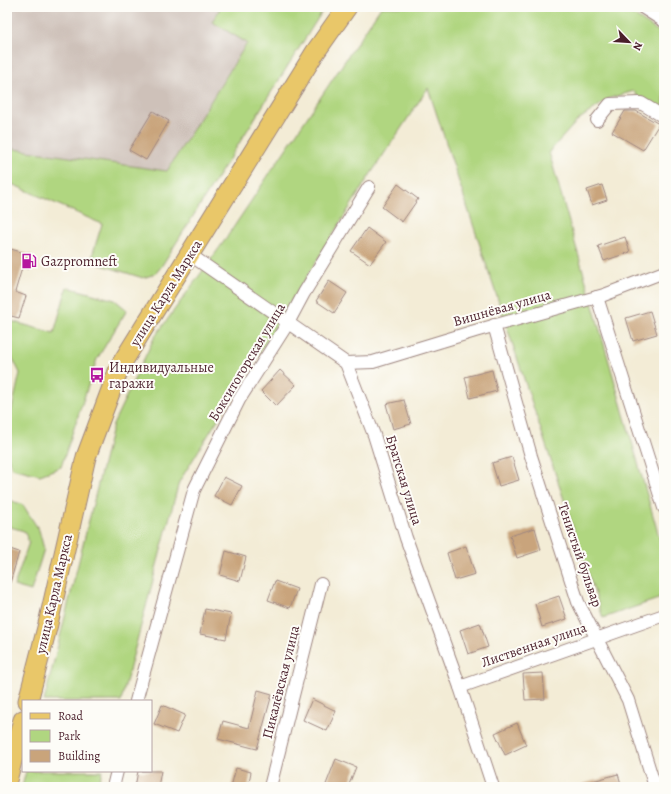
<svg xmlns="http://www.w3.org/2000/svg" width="671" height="794" viewBox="0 0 671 794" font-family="Alegreya,serif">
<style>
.industrial{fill:#cec1b9}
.green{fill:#b0d680;stroke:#7d7a56}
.building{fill:#c9a47b}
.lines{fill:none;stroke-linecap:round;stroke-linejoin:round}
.street-casing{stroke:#9e8680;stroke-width:14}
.primary-casing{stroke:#9e8680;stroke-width:21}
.street{stroke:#fff;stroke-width:12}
.primary{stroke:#e9c769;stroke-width:19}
.labels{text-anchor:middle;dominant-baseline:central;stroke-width:4;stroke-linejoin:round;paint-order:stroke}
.poi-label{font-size:14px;fill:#4a1f2b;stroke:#fdfcf7;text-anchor:start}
.street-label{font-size:14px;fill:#4a1f2b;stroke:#fdfcf7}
</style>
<rect width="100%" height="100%" fill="#fdfcf7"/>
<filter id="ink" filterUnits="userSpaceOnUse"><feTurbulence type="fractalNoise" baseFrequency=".025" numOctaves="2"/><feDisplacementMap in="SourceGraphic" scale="8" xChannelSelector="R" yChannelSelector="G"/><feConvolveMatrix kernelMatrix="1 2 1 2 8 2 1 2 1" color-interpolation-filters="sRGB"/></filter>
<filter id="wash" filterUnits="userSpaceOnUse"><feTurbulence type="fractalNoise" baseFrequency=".012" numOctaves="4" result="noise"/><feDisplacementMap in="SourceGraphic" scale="16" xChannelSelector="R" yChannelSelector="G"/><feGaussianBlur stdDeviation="0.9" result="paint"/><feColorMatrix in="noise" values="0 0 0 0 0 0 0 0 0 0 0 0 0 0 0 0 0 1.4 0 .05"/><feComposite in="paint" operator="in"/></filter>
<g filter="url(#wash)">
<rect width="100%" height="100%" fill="#f3ecd6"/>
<path class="industrial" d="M 7,7 L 221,7 L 212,22 L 247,42 L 167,171 L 7,148 Z"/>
<g class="green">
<path d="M 221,7 L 325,7 L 161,267 L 155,274 L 143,278 L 98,264 L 93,259 L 93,253 L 102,224 L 14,185 L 7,183 L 7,148 L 167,171 L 247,43 L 212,22 Z"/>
<path d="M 381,7 L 621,7 L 664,35 L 664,117 L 641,103 L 634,91 L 610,98 L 578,120 L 549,152 L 664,554 L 664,597 L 603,618 L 428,88 L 368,178 L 179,482 L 121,701 L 44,701 L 113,424 L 154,338 L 225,240 Z"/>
<path d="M 67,287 L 115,300 L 127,310 L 97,359 L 61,467 L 40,475 L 12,468 L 7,455 L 7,431 L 20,373 L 10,353 L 7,351 L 7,320 L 54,333 Z"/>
<path d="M 7,499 L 23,505 L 39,530 L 44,549 L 31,591 L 14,586 L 29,542 L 24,531 L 7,526 Z"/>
<path d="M 26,771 L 102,771 L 98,787 L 22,787 Z"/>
</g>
<g id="blocks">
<g class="building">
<path d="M 153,111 L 169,121 L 146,160 L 129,150 Z"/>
<path d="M 625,111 L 636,111 L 659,124 L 643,150 L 612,132 Z"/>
<path d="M 398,184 L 418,199 L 402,222 L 382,207 Z"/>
<path d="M 602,185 L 607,200 L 592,205 L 587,190 Z"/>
<path d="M 367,228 L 386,242 L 370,264 L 351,251 Z"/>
<path d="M 625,237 L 630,252 L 604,261 L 598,246 Z"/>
<path d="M 7,248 L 32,255 L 28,269 L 22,268 L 15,292 L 26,296 L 19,318 L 7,315 Z"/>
<path d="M 329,281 L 347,293 L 334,313 L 316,301 Z"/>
<path d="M 650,311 L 657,334 L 633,341 L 626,318 Z"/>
<path d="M 280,370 L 296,385 L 276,406 L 261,391 Z"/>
<path d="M 492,370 L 497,391 L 470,398 L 465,377 Z"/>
<path d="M 404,400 L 411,424 L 393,429 L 386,404 Z"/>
<path d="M 512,457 L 519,480 L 499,486 L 492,463 Z"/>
<path d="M 224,477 L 242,486 L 232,505 L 214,496 Z"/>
<path d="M 535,528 L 541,550 L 517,558 L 510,536 Z"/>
<path d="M 466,546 L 475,574 L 455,580 L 447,553 Z"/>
<path d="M 7,548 L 19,552 L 10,583 L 7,583 Z"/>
<path d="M 226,551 L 246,557 L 240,581 L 220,575 Z"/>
<path d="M 275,581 L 297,589 L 290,608 L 268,600 Z"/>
<path d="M 559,596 L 567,619 L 542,627 L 535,604 Z"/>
<path d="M 205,609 L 231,614 L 226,639 L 200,634 Z"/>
<path d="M 480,623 L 488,647 L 468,654 L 460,630 Z"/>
<path d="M 543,673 L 545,699 L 525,700 L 523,674 Z"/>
<path d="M 258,690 L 272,694 L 257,749 L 218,739 L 223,721 L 249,728 Z"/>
<path d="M 312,699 L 336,711 L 327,731 L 303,720 Z"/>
<path d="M 162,705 L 185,715 L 177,733 L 154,724 Z"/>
<path d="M 517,723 L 526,745 L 505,755 L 495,733 Z"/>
<path d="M 336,759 L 356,767 L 348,787 L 325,787 Z"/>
<path d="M 236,768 L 251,772 L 248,787 L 231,787 Z"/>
<path d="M 138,771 L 161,771 L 158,787 L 135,787 Z"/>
<path d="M 618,774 L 622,787 L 583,787 L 582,784 Z"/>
</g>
</g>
</g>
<g filter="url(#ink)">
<use href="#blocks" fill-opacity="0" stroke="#9e8680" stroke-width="1"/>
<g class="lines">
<g class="street-casing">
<g id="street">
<path d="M 642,7 L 664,21"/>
<path d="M 597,120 L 610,104 L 641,103 L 664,117"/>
<path d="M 189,254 L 346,363 L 374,435 L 406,538 L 460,687 L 493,787"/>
<path d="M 597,297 L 664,508"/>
<path d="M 494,325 L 531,456 L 578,602 L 628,700 L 655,787"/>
<path d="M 346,363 L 373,362 L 475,331 L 604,295 L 664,272"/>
<path d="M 460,687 L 664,615"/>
<path d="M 136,701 L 194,490 L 239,400 L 288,323 L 304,293 L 369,187"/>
<path d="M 113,787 L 117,771"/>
<path d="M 270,787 L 321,584"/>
</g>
</g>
<g class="primary-casing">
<g id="primary">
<path d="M 28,701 L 48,624 L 86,457 L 120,366 L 316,51 L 347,7"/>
<path d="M 7,780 L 23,720"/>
</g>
</g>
<use href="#street" class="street"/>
<use href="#primary" class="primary"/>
</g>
</g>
<defs>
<g id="fuel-bare" transform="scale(1.2)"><path d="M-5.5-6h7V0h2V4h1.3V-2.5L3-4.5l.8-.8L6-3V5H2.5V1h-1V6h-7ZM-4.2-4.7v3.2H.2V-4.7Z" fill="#b5179e" stroke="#fdfcf7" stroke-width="2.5" paint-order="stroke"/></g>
<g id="bus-bare" transform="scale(1.2)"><path d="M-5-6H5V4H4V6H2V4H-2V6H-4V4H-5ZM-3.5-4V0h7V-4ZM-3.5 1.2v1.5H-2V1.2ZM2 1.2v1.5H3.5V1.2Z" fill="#b5179e" stroke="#fdfcf7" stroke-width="2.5" paint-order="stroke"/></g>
</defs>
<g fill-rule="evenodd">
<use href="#fuel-bare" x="29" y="261"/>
<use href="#bus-bare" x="97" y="375"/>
</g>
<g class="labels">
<g class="poi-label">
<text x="41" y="261">Gazpromneft</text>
<text x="109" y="367">Индивидуальные<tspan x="109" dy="16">гаражи</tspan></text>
</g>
<g class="street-label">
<text transform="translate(166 293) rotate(-58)">улица Карла Маркса</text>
<text transform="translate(502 308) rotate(-16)">Вишнёвая улица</text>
<text transform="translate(247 362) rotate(-59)">Бокситогорская улица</text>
<text transform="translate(404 480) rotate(73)">Братская улица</text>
<text transform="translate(580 555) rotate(71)">Тенистый бульвар</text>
<text transform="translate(54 594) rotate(-77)">улица Карла Маркса</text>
<text transform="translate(534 645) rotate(-19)">Лиственная улица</text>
<text transform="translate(281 682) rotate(-76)">Пикалёвская улица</text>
</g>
</g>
<rect width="671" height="794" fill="none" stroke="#fdfcf7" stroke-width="24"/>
<rect x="22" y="700" width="130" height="72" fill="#fdfcf7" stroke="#b5a4a5"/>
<rect x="30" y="713" width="20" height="6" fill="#e9c769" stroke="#b5a4a5"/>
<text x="58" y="720" font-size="12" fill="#4a1f2b">Road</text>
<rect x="30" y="730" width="20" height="12" fill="#b0d680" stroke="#b5a4a5"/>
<text x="58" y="740" font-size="12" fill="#4a1f2b">Park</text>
<rect x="30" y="750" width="20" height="12" fill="#c9a47b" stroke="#b5a4a5"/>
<text x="58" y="760" font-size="12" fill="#4a1f2b">Building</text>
<g transform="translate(629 42) rotate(115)" stroke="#fdfcf7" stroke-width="3" paint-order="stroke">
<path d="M0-3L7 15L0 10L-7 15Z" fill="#4a1f2b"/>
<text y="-6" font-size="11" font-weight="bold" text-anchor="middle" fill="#4a1f2b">N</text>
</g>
</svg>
